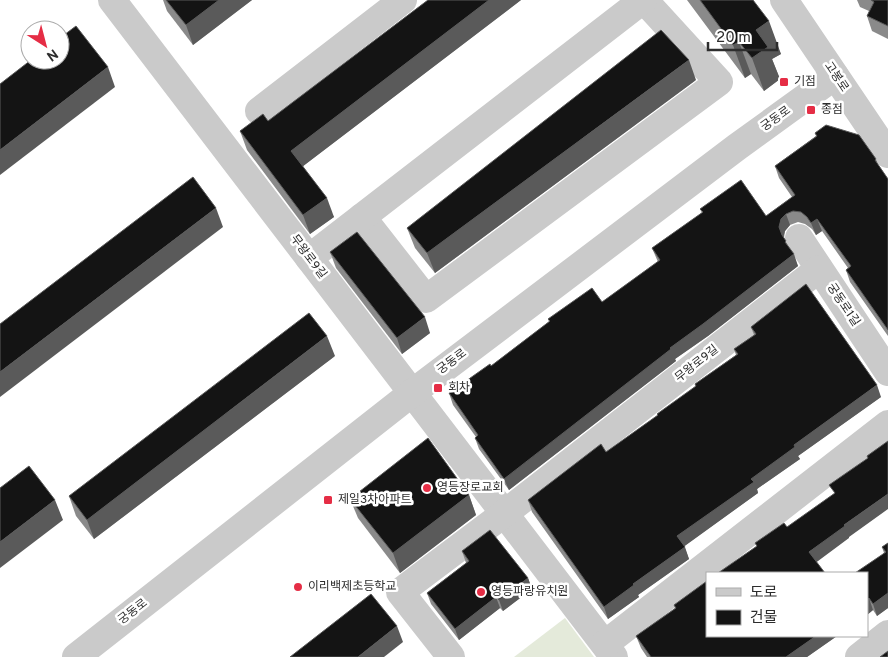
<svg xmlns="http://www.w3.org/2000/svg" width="888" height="657" viewBox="0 0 888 657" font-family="Overpass,'Noto Sans KR',sans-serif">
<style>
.green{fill:#e4eada}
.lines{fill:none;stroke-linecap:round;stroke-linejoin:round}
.minor{stroke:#cacaca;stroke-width:28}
.wall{fill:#8a8a8a}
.shaded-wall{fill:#5a5a5a}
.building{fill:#141414;stroke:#5a5a5a}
.poi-dot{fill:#e52d45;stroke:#fff;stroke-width:2}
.labels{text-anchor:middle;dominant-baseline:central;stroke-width:5;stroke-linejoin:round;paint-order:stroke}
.street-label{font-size:12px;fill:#2d2d2d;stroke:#fff}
.poi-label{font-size:12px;fill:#2d2d2d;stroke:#fff;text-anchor:start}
</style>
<rect width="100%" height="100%" fill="#fff"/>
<path class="green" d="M 565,618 L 594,657 L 514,657 Z"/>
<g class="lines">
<g class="minor">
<path d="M 112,0 L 614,657"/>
<path d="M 784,0 L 888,154"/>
<path d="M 259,111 L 403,0"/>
<path d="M 362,217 L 426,299 L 719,82 L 644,0"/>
<path d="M 799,238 L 888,372"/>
<path d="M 309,258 L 643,0"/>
<path d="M 605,644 L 888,424"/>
<path d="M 76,657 L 412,393 L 737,147 L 835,76"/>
<path d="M 451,657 L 400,592 L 505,513 L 819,269"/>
<path d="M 859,657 L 888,634"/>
</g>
</g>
<g class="wall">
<path d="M 163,0 L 252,0 L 193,45 L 167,11 Z"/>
<path d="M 428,0 L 521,0 L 303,166 L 334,217 L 310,234 L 247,150 L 240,131 L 268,121 Z"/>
<path d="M 687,0 L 753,0 L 781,54 L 772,59 L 780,79 L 764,91 L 751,74 L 745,78 Z"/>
<path d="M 857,0 L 888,0 L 888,39 L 872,31 L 867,16 L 869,11 L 860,7 Z"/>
<path d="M 696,80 L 435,273 L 415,248 L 407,228 Z"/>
<path d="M 815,133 L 876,159 L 878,165 L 888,179 L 888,336 L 850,282 L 846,270 L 848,268 L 822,231 L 816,235 L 812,229 L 805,224 L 798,222 L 790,225 L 785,231 L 784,238 L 798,266 L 708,336 L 675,359 L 676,361 L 509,490 L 479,449 L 475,438 L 476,437 L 453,405 L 449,393 L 491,366 L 549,322 L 548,319 L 602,302 L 658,262 L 652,248 L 702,213 L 700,209 L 766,216 L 792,197 L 779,178 L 775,166 L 816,136 Z"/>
<path d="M 330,252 L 430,333 L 402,354 L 336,268 Z"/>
<path d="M 751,327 L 881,397 L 798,456 L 800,459 L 757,489 L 758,493 L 684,546 L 689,559 L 638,595 L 639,597 L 608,619 L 532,512 L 528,500 L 606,452 L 657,416 L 696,386 L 695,384 L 736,355 L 734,349 L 754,335 Z"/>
<path d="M 335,356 L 94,539 L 76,516 L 69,496 Z"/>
<path d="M 469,495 L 476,515 L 400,573 L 358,518 L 350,499 Z"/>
<path d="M 888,543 L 888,608 L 877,616 L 873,610 L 867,615 L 867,573 L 884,553 L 882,547 Z"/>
<path d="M 462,551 L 528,578 L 532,589 L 503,611 L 500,608 L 459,640 L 431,604 L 427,593 L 466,563 Z"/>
<path d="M 674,605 L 837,636 L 807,657 L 647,657 L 641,648 L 636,636 L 675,608 Z"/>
</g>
<g class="shaded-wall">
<path d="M 219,0 L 252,0 L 193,45 L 186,25 Z"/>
<path d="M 489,0 L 521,0 L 298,170 L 291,151 Z"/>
<path d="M 769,21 L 781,54 L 772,59 L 780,79 L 764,91 L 752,58 L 756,30 Z"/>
<path d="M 739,42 L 751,74 L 745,78 L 733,45 Z"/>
<path d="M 689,60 L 696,80 L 435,273 L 427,253 Z"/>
<path d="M 108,67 L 115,87 L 0,175 L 0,150 Z"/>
<path d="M 327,198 L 334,217 L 310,234 L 303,215 Z"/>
<path d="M 216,208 L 223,227 L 0,397 L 0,372 Z"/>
<path d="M 786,214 L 790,225 L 785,231 L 783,238 L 786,246 L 779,227 L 781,219 Z"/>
<path d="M 817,219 L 822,231 L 816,235 L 811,223 Z"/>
<path d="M 794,254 L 798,266 L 708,336 L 675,359 L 676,361 L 509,490 L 504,479 L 670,348 Z"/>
<path d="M 425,317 L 430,333 L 402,354 L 397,338 Z"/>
<path d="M 327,336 L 335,356 L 94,539 L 87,520 Z"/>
<path d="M 877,385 L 881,397 L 798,456 L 800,459 L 757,489 L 758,493 L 682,548 L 677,536 L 794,445 Z"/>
<path d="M 888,494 L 888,509 L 849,537 L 849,538 L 814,564 L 809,552 L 844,525 Z"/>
<path d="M 469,495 L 476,515 L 400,573 L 393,553 Z"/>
<path d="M 55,500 L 63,520 L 0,568 L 0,542 Z"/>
<path d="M 685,547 L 689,559 L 638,595 L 639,597 L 608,619 L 604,607 L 633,584 Z"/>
<path d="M 528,578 L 532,589 L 503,611 L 499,600 Z"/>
<path d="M 888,593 L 888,608 L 877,616 L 873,604 Z"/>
<path d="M 496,597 L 500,608 L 459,640 L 455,629 Z"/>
<path d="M 869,598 L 873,610 L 867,615 L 867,600 Z"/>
<path d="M 397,626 L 403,642 L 384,657 L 358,657 Z"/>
<path d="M 816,636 L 837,636 L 807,657 L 786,657 Z"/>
</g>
<g class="building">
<path d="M 166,0 L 219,0 L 186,25 Z"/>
<path d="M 428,0 L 489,0 L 291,151 L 327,198 L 303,215 L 240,131 L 263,114 L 268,121 Z"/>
<path d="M 700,0 L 753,0 L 769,21 L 756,30 L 768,47 L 752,58 L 739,42 L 733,45 Z"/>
<path d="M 871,0 L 888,0 L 888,26 L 867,16 L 874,2 Z"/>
<path d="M 76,26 L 108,67 L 0,150 L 0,84 L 31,60 L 60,60 L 60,38 Z"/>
<path d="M 661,30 L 689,60 L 427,253 L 407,228 Z"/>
<path d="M 826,125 L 859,135 L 876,159 L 875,160 L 888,179 L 888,330 L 846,270 L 851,266 L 817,219 L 811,223 L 807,217 L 801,212 L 793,211 L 786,214 L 781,219 L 779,227 L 782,235 L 786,241 L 785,242 L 794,254 L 703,324 L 670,348 L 671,349 L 504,479 L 475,438 L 478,435 L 449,393 L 490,364 L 491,366 L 550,321 L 548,319 L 592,288 L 602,302 L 660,260 L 652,248 L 703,212 L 700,209 L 741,180 L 766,216 L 795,195 L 775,166 L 817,136 L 815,133 Z"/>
<path d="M 193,177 L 216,208 L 0,372 L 0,324 Z"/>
<path d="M 357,232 L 425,317 L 397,338 L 330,252 Z"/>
<path d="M 806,284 L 877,385 L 794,445 L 795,447 L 751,479 L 754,482 L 677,536 L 685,547 L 633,584 L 634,585 L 604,607 L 528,500 L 601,444 L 606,452 L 658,415 L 657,414 L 696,386 L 695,384 L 738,354 L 734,349 L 756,334 L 751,327 Z"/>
<path d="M 309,313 L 327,336 L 87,520 L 69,496 Z"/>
<path d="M 428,438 L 469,495 L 393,553 L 350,499 Z"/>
<path d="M 888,441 L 888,494 L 844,525 L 845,526 L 809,552 L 825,573 L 718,573 L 757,546 L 755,543 L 784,523 L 787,527 L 835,493 L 829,485 L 868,458 L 867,456 Z"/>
<path d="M 29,466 L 55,500 L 0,542 L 0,488 Z"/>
<path d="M 490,530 L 528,578 L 499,600 L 496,597 L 455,629 L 427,593 L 469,561 L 462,551 Z"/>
<path d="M 888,543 L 888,593 L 873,604 L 869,598 L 867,600 L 867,573 L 855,573 L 886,552 L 882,547 Z"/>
<path d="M 707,581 L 707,636 L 816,636 L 786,657 L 651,657 L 636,636 L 676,608 L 674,605 Z"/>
<path d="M 371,594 L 397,626 L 358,657 L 290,657 Z"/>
<path d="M 888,651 L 888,657 L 880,657 Z"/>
</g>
<g class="poi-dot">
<rect x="779" y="77" width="10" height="10" rx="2.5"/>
<rect x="806" y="105" width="10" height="10" rx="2.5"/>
<rect x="433" y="383" width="10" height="10" rx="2.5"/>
<circle cx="427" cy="488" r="5"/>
<rect x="323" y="495" width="10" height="10" rx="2.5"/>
<circle cx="298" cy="587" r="5"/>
<circle cx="481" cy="592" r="5"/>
</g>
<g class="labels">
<g class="street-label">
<text transform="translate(836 77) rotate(56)">고봉로</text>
<text transform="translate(776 119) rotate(-36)">궁동로</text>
<text transform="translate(308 257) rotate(53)">무왕로9길</text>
<text transform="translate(843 305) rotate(56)">궁동로1길</text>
<text transform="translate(452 362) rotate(-37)">궁동로</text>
<text transform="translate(697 364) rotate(-38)">무왕로9길</text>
<text transform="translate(133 612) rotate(-38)">궁동로</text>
</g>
<g class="poi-label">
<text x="794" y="82">기점</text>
<text x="821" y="110">종점</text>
<text x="448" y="388">회차</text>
<text x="437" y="488">영등장로교회</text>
<text x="338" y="500">제일3차아파트</text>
<text x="308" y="587">이리백제초등학교</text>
<text x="491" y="592">영등파랑유치원</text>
</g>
</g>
<rect x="706" y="572" width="162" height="65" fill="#ffffff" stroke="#ababab"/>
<rect x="716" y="588" width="25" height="8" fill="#cacaca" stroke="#ababab"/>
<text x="750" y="597" font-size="15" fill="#2d2d2d">도로</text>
<rect x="716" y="610" width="25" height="15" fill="#141414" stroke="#ababab"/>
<text x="750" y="622" font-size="15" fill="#2d2d2d">건물</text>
<g transform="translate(45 45) rotate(144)"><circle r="24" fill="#ffffff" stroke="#ababab"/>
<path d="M0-4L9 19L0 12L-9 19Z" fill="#e52d45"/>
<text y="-8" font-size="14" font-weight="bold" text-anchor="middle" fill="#2d2d2d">N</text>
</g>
<path d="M708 42v8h69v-8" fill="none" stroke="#2d2d2d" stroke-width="2.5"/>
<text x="716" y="42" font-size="15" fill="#2d2d2d" stroke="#ffffff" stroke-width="4" paint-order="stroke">20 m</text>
</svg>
